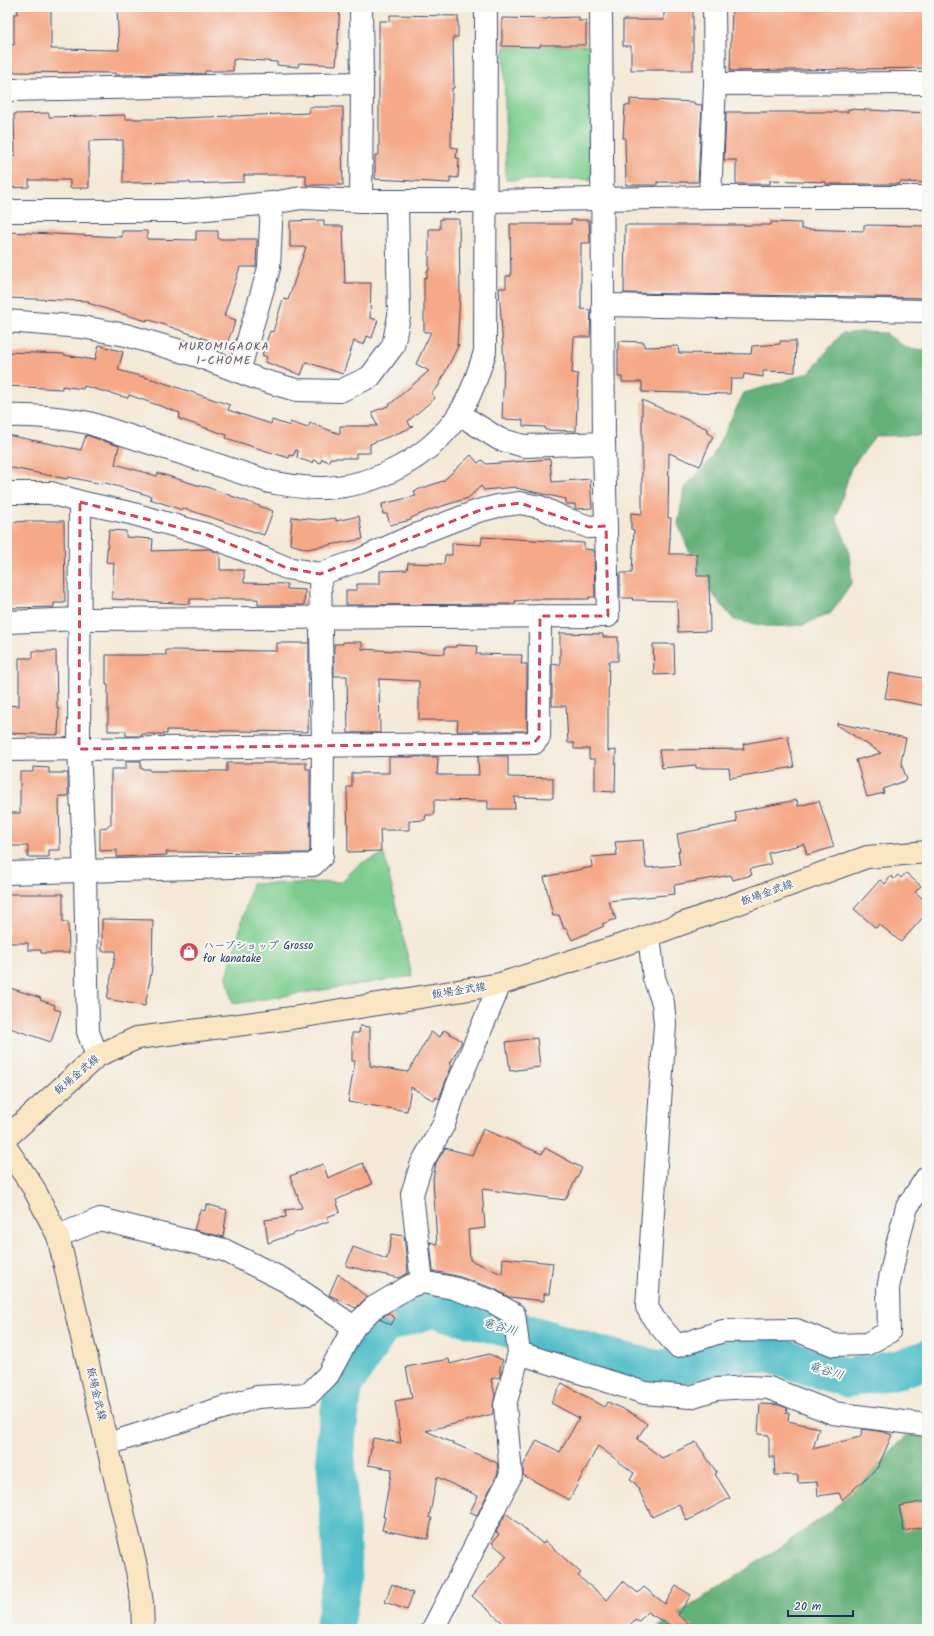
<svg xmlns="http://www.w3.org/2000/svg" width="934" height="1636" viewBox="0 0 934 1636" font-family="Kalam,'Klee One',sans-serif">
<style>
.green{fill:#7bcc8d;stroke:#4b7e76}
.forest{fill:#64b078;stroke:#40706b}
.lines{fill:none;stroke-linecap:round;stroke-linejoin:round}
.river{stroke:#50bdc8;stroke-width:39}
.building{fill:#f5a988}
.minor-casing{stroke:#3c4b70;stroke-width:24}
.secondary-casing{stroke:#3c4b70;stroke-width:24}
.minor{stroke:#fff;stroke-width:22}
.secondary{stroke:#fbe6c4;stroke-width:22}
.marked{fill:none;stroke:#d1495b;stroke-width:3;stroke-dasharray:8 5;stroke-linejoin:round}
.labels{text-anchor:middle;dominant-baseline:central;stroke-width:4;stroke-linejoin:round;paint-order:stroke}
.street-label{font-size:11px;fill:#1b2f5e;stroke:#f6f6f2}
.poi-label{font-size:11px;fill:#1b2f5e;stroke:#f6f6f2;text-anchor:start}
.neighbourhood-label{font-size:12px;letter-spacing:1px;fill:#675a6d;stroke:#f6f6f2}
.water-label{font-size:12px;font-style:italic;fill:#2b5a7e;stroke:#f6f6f2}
</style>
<rect width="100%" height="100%" fill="#f6f6f2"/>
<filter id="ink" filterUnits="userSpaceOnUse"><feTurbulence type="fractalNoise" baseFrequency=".025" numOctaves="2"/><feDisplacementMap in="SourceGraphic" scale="8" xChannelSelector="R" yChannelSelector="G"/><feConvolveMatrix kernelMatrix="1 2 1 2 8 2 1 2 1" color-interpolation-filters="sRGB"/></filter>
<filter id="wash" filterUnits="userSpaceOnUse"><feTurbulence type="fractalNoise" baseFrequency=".012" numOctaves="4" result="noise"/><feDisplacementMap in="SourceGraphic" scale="16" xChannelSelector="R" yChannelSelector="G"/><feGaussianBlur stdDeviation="0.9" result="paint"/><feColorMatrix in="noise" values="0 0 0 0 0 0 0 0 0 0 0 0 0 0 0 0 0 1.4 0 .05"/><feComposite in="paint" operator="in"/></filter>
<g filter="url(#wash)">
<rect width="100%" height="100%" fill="#f4e9d7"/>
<g class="green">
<path d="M 594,45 L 596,179 L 506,180 L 504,47 Z"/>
<path d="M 384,854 L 412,976 L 233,1004 L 227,977 L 252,884 L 341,882 L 359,864 Z"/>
</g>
<g class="forest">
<path d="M 861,332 L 885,333 L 906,348 L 927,350 L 927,435 L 876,436 L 851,468 L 836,518 L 848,546 L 852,582 L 831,613 L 803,625 L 771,627 L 734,620 L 709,590 L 696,568 L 678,524 L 684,489 L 711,459 L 744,393 L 782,382 L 810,372 L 841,334 Z"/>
<path d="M 927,1430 L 927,1629 L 655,1629 L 779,1548 L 830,1512 L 867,1478 L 906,1436 Z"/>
</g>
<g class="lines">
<path class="river" d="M 334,1629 L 343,1578 L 335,1446 L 344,1383 L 383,1324 L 433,1308 L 519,1331 L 612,1359 L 660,1370 L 727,1354 L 771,1354 L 847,1378 L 899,1369 L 927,1359"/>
</g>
<g id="blocks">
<g class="building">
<path d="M 17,7 L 51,7 L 51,49 L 119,50 L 117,7 L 340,7 L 336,65 L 299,63 L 298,67 L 277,65 L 277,62 L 238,59 L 233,60 L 233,71 L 205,71 L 205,74 L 168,73 L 168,74 L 115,75 L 115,73 L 9,72 L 9,70 L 7,70 L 7,45 L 14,45 L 14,14 L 18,14 Z"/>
<path d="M 664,7 L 693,7 L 693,70 L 631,70 L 631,46 L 623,46 L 623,20 L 664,20 Z"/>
<path d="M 732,7 L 927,7 L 927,68 L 730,71 Z"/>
<path d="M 390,15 L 458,16 L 458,37 L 453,37 L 454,88 L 452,88 L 451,147 L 457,148 L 456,158 L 459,158 L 458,178 L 450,177 L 450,183 L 375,179 L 375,155 L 379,155 L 379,21 L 390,21 Z"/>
<path d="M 579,17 L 579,21 L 586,21 L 586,45 L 540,45 L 540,47 L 502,46 L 502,18 L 548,19 L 548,18 Z"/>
<path d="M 630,99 L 694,102 L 694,104 L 702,105 L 698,182 L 657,182 L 657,185 L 626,185 L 625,138 L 623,138 L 625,105 L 630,106 Z"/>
<path d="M 309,107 L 343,107 L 343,136 L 342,136 L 343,185 L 306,185 L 306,175 L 244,175 L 244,182 L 190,184 L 190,182 L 123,183 L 123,140 L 89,141 L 89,188 L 70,188 L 70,180 L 29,180 L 29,187 L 7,188 L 7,156 L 15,156 L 14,114 L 49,113 L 49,117 L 125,115 L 125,119 L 156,119 L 309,113 Z"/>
<path d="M 848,109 L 927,113 L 927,183 L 900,182 L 900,184 L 826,184 L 826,182 L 770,180 L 770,184 L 736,184 L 736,160 L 724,160 L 726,112 L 848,112 Z"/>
<path d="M 440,219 L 459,219 L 460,295 L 457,346 L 459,344 L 438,387 L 431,393 L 435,398 L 408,421 L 410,426 L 413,427 L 370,444 L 370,453 L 356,453 L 356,458 L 330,458 L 329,462 L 322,459 L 320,463 L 313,460 L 312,463 L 297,458 L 298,451 L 296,450 L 293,456 L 290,455 L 289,458 L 257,448 L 226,438 L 227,435 L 179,419 L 180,413 L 129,395 L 128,398 L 84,386 L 83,389 L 62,386 L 62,389 L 7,386 L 7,352 L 64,354 L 64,355 L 95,360 L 99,345 L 123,352 L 118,370 L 155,380 L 230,405 L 228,410 L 271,424 L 272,420 L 290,426 L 290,422 L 308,428 L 310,423 L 340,434 L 340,426 L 377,426 L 372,412 L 388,406 L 429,371 L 416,364 L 431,332 L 424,332 L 424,278 L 427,277 L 427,271 L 429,271 L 429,229 L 440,229 Z"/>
<path d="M 324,220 L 324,226 L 343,226 L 345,283 L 371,283 L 370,318 L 378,320 L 372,338 L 367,336 L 364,345 L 354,341 L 343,374 L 306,362 L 301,375 L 265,362 L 267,357 L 262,355 L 270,331 L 273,332 L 283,299 L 288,300 L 306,247 L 290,247 L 290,221 Z"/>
<path d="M 571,220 L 589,220 L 590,243 L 581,243 L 581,309 L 591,310 L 590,337 L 574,337 L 572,373 L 578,374 L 576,431 L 545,430 L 545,427 L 523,426 L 523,420 L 502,419 L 504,363 L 499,288 L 506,288 L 506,276 L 511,276 L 510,224 L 571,224 Z"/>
<path d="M 771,222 L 801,223 L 801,229 L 864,231 L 864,225 L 927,226 L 927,298 L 624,293 L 625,225 L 771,225 Z"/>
<path d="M 122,231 L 147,231 L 147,239 L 196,240 L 196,231 L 218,231 L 218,239 L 257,239 L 256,267 L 240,267 L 224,316 L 236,320 L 226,346 L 147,319 L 147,321 L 119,313 L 88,303 L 89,301 L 7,298 L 7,232 L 122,237 Z"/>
<path d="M 618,341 L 644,342 L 644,347 L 678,346 L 679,353 L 751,354 L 752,346 L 780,344 L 780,341 L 796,341 L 795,372 L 763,371 L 763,377 L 744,374 L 743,379 L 731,379 L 730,394 L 642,392 L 642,382 L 622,382 L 622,377 L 618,377 Z"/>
<path d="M 642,400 L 708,429 L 707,433 L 713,436 L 700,466 L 669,453 L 668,518 L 671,518 L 669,554 L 697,554 L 697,576 L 709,576 L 710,631 L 678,632 L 677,601 L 632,600 L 633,598 L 620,598 L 620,573 L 632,573 L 634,530 L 631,529 L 631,513 L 642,514 Z"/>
<path d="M 7,435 L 81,450 L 86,435 L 119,446 L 115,464 L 157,476 L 158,473 L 204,487 L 204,486 L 273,511 L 264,535 L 183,508 L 182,510 L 150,499 L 151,496 L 102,482 L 102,484 L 68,477 L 67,479 L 7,467 Z"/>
<path d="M 471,455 L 478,463 L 482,460 L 486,464 L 550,459 L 552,482 L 590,479 L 592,508 L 575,509 L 575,504 L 566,504 L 566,499 L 516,488 L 516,487 L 484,490 L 481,486 L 468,498 L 430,510 L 411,518 L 411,520 L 390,525 L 387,514 L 383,514 L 382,504 L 416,496 L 414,491 L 443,481 Z"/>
<path d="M 359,516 L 363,539 L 307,549 L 290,544 L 292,517 L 319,520 L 336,518 L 336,521 Z"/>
<path d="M 26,521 L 64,521 L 65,603 L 54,603 L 54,607 L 7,608 L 7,523 Z"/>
<path d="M 109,530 L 126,531 L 126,537 L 153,539 L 152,551 L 209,549 L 220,554 L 220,570 L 244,570 L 244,583 L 287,584 L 287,589 L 305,590 L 304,605 L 258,605 L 258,599 L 190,599 L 190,604 L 112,599 L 114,563 L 106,562 Z"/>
<path d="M 482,537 L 584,543 L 584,549 L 594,550 L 595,597 L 589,597 L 589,599 L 528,599 L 528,600 L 515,601 L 515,604 L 346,605 L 346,590 L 357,590 L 357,584 L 380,584 L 380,571 L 407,570 L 408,563 L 444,564 L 445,555 L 452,555 L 452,543 L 481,545 Z"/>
<path d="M 560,633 L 603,634 L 603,637 L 618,637 L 618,661 L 609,661 L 608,705 L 608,751 L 616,750 L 615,792 L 595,791 L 595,759 L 589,759 L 589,749 L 574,749 L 574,743 L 568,743 L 566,706 L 552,706 L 552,664 L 560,665 Z"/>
<path d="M 343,642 L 362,642 L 362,649 L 445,654 L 445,647 L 456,647 L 456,645 L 477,646 L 476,654 L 522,655 L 521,664 L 527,664 L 527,731 L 457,731 L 458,720 L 419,720 L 419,681 L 379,679 L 380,733 L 348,733 L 347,676 L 334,676 L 334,644 L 343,644 Z"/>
<path d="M 277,643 L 309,643 L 308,732 L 167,730 L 167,734 L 142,734 L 142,736 L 126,736 L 126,731 L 108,731 L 108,685 L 106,685 L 106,655 L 166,655 L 166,650 L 277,651 Z"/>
<path d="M 653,644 L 674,644 L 675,674 L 654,675 Z"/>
<path d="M 33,651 L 56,651 L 57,709 L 59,709 L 58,735 L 7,733 L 7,705 L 19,706 L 19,658 L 33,658 Z"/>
<path d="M 890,672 L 927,679 L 927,706 L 885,698 Z"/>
<path d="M 837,723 L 906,738 L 901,762 L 907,780 L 883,789 L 884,793 L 867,797 L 856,760 L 881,753 L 837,725 Z"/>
<path d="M 788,736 L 794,767 L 730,778 L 729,768 L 696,768 L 696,765 L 662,768 L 659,750 L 744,749 L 743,744 Z"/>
<path d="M 478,756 L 508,756 L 508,777 L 553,778 L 553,798 L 514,797 L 515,809 L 488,809 L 488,801 L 434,800 L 434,815 L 426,815 L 425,820 L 409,821 L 409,830 L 380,830 L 381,851 L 348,852 L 347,787 L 352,787 L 352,773 L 389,773 L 389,757 L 438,757 L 437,775 L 479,775 Z"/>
<path d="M 126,761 L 141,761 L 141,769 L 150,769 L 150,771 L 227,771 L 227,763 L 306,763 L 306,769 L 310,769 L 310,851 L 308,853 L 283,853 L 184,852 L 166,852 L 167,855 L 117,857 L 117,850 L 100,851 L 100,828 L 108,827 L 108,825 L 111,825 L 111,769 L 126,769 Z"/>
<path d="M 33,767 L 49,768 L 49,773 L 68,773 L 68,796 L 59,796 L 60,850 L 49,850 L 49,857 L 28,857 L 28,846 L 7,846 L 7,813 L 20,813 L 20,772 L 33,772 Z"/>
<path d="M 797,800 L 798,806 L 819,801 L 834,847 L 807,855 L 804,844 L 768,853 L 771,864 L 750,869 L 752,875 L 733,880 L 731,875 L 674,885 L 675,894 L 608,901 L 616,919 L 602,924 L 604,926 L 572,940 L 566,928 L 564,929 L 559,915 L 553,916 L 544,877 L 592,867 L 591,857 L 617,855 L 615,842 L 643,840 L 646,868 L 680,865 L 678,851 L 680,851 L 677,834 L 737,822 L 735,812 Z"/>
<path d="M 906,873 L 921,886 L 915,892 L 927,902 L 927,913 L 901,942 L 879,924 L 876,928 L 854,909 L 880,880 L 885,884 L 891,876 L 894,879 L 898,875 L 901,878 Z"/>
<path d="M 8,894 L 63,894 L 63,922 L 68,922 L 69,953 L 41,953 L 41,950 L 28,950 L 28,943 L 7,943 Z"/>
<path d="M 102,919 L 153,920 L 152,968 L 145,1006 L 107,999 L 116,951 L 102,951 Z"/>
<path d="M 7,987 L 41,998 L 40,1000 L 55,1005 L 54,1009 L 61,1011 L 51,1042 L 7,1027 Z"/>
<path d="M 360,1026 L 370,1027 L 370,1066 L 408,1072 L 431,1032 L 440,1037 L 444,1030 L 462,1041 L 450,1064 L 452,1065 L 439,1099 L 436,1097 L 434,1101 L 411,1087 L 407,1111 L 348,1102 L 355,1061 L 352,1061 L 352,1033 L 359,1033 Z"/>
<path d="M 537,1038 L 540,1067 L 510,1071 L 506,1042 Z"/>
<path d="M 483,1129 L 542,1154 L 545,1148 L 582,1168 L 565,1200 L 482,1189 L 485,1228 L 468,1230 L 470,1260 L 502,1274 L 503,1258 L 553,1263 L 549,1294 L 544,1294 L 544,1301 L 509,1297 L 495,1289 L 457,1276 L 433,1271 L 430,1242 L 437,1244 L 433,1179 L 436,1163 L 445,1148 L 472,1155 Z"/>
<path d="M 363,1163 L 372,1184 L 336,1200 L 340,1212 L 327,1217 L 329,1221 L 268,1243 L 265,1220 L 286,1217 L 285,1210 L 302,1208 L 290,1176 L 323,1164 L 328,1178 Z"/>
<path d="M 206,1204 L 227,1210 L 223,1237 L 194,1230 L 200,1210 L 205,1211 Z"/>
<path d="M 392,1234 L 404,1236 L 408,1273 L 399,1278 L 346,1266 L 353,1247 L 387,1259 Z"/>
<path d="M 338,1274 L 367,1297 L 356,1308 L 329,1295 Z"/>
<path d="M 388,1313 L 395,1318 L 391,1325 L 380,1319 Z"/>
<path d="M 489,1354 L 503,1360 L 500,1368 L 500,1377 L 491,1379 L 495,1395 L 493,1406 L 493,1414 L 426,1431 L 497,1463 L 498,1473 L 477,1515 L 470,1512 L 478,1496 L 437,1477 L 429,1518 L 432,1518 L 428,1539 L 382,1530 L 385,1517 L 383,1517 L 392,1469 L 368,1465 L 373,1438 L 401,1443 L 395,1401 L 412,1398 L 406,1367 L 449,1359 L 450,1364 Z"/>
<path d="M 562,1383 L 605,1407 L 608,1402 L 635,1415 L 647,1424 L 637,1439 L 662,1458 L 696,1442 L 717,1473 L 715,1474 L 730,1498 L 687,1521 L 679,1504 L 652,1517 L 636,1484 L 630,1480 L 634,1473 L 598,1446 L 569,1500 L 523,1475 L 523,1466 L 537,1440 L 560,1452 L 579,1418 L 551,1403 Z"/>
<path d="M 760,1404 L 779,1405 L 787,1408 L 786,1413 L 789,1413 L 788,1421 L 819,1428 L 813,1449 L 860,1437 L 863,1429 L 884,1432 L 892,1435 L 878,1467 L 842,1500 L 839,1493 L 818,1496 L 817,1482 L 798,1483 L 798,1475 L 775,1475 L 774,1457 L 769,1457 L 769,1435 L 758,1434 Z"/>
<path d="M 927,1501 L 927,1526 L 904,1531 L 899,1506 Z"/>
<path d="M 506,1513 L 543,1544 L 545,1541 L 581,1573 L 578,1576 L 607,1600 L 623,1581 L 638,1593 L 644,1587 L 665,1604 L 676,1586 L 691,1595 L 678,1615 L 694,1628 L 676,1629 L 647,1612 L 639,1621 L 635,1619 L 627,1629 L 510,1629 L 472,1596 L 507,1556 L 492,1543 L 499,1534 L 496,1532 Z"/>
<path d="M 392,1584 L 413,1593 L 407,1610 L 385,1602 Z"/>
</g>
</g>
</g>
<g filter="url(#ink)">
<use href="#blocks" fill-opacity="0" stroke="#3c4b70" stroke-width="1"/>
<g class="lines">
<g class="minor-casing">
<g id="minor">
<path d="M 715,84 L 927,83"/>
<path d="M 7,90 L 362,83"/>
<path d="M 710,197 L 715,84 L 714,7"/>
<path d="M 361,201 L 362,83 L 361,7"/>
<path d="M 7,211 L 184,211 L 272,203 L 301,198 L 361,201 L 485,201 L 710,197 L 927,197"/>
<path d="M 604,305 L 927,311"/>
<path d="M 7,321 L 82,327 L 126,335 L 198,356 L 258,379 L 296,390 L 340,391 L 370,377 L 393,346 L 399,316 L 397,201"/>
<path d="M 239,371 L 269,268 L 272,203"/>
<path d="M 459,414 L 499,439 L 524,446 L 604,443"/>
<path d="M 7,416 C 35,415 62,418 89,423 L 270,482 C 288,485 306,489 324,488 C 376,486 430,458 459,414 C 471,396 478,374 485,352 L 486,7"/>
<path d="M 7,493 L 51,493 L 80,502 L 130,513 L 208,535 L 287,568 L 320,574 L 357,561 L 408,538 L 478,511 L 498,506 L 520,503 L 540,507 L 566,519 L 589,527 L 606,526"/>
<path d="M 80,502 L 79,749 L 85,872 L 88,1032 L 97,1056"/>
<path d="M 7,622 L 80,619 L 608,616 L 604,443 L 601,7"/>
<path d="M 7,750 L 534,743 L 539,737 L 540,616"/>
<path d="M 7,873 L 313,865 L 322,856 L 323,745 L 320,574"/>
<path d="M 649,936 L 654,978 L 663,1003 L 665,1024 L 647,1307 L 654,1319 L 677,1346 L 723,1331 L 796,1330 L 834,1345 L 867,1344 L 889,1332 L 888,1288 L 897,1245 L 907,1207 L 927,1177"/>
<path d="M 58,1236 L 100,1219 L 224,1250 L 286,1281 L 354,1327"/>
<path d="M 422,1282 L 412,1194 L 422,1163 L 444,1124 L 457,1086 L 500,984"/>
<path d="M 519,1353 L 645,1393 L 690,1397 L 716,1389 L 748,1387 L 769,1388 L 833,1413 L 927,1425"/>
<path d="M 108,1444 L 257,1397 L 309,1394 L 328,1375 L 354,1327 L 373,1308 L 410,1286 L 422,1282 L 453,1288 L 491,1301 L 514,1314 L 519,1353 L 505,1405 L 511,1475 L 433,1629"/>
</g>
</g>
<g class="secondary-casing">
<g id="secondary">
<path d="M 7,1137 L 97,1056 L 137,1038 L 292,1018 L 500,984 L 637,940 L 867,857 L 927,852"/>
<path d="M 7,1149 L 33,1187 L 58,1236 L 137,1571 L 142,1603 L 143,1629"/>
</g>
</g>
<use href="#minor" class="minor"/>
<use href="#secondary" class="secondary"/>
</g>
</g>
<path class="marked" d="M 80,502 L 208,535 L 287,568 L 320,574 L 478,511 L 498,506 L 520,503 L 589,527 L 606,526 L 608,616 L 540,616 L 539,737 L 534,743 L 79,749 Z"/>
<defs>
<g id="shop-disc" transform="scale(1)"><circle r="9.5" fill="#d1495b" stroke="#f6f6f2"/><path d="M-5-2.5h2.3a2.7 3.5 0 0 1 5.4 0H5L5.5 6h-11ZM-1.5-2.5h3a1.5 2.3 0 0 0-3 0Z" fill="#fff"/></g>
</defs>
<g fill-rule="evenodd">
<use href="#shop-disc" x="189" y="952"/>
</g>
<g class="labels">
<g class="street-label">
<text transform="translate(767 893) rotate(-20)">飯場金武線</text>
<text transform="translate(459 991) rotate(-9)">飯場金武線</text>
<text transform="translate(77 1075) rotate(-40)">飯場金武線</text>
<text transform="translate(96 1394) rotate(77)">飯場金武線</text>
</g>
<g class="poi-label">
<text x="203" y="946">ハーブショップ Grosso<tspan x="203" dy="13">for kanatake</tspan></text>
</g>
<g class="neighbourhood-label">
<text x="224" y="346">MUROMIGAOKA<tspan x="224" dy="14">1-CHOME</tspan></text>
</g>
<g class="water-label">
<text transform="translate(500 1327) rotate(16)">竜谷川</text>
<text transform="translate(826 1371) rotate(17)">竜谷川</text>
</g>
</g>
<rect width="934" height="1636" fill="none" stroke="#f6f6f2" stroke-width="24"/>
<path d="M788 1610v6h65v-6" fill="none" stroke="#1b2f5e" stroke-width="2"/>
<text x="794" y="1610" font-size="12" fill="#1b2f5e" stroke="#f6f6f2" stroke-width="3" paint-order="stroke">20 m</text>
</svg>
